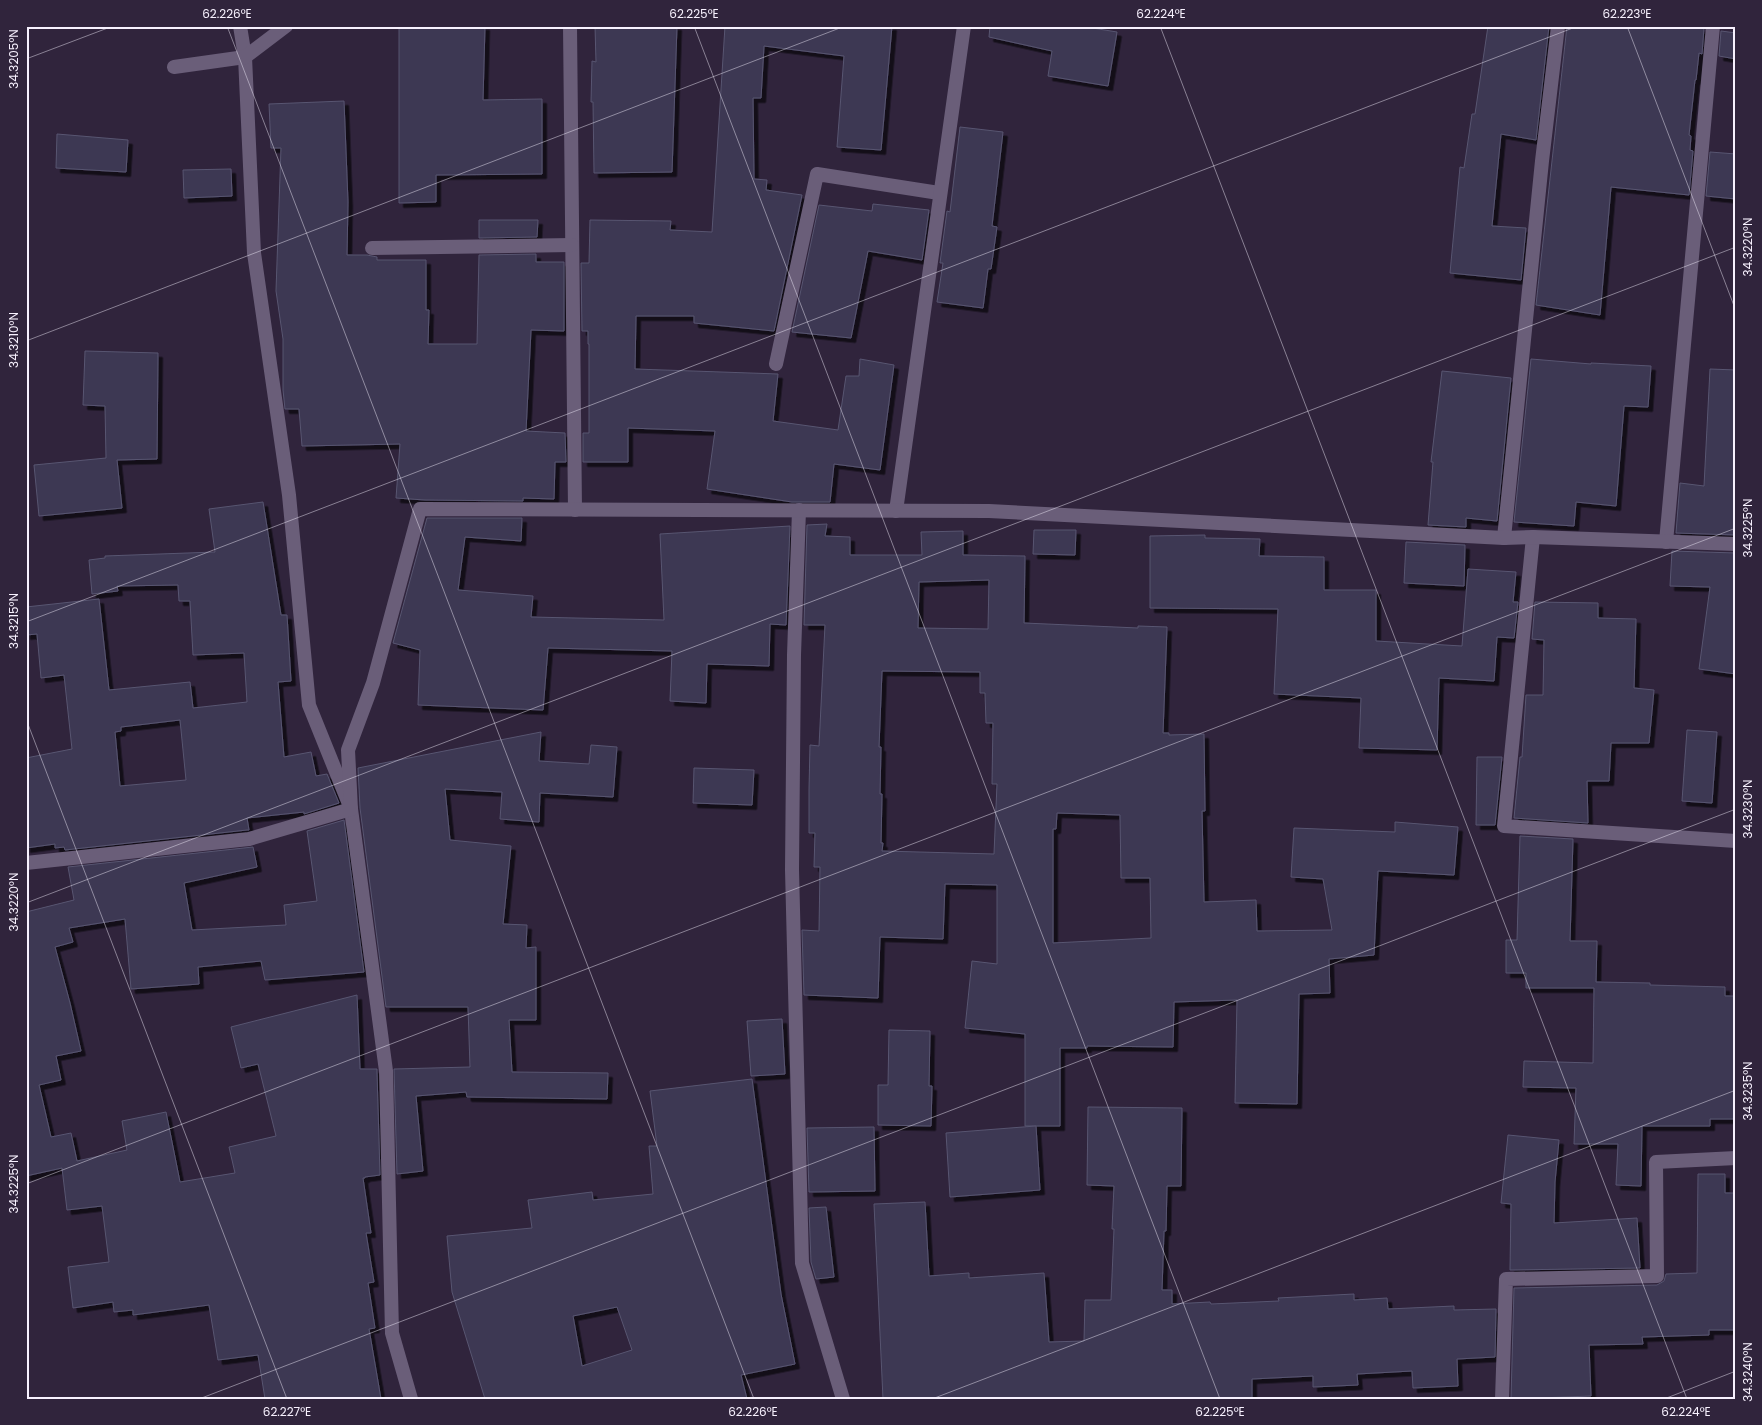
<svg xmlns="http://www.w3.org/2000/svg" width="1762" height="1425" viewBox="0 0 1762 1425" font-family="Poppins,sans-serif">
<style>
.building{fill:#3c3852;stroke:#585571;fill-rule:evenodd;filter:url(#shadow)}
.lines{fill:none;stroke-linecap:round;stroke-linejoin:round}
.minor{stroke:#6a5e79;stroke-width:14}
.ticks{fill:none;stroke:#f7f1fe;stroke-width:1;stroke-opacity:0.45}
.neatline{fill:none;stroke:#f7f1fe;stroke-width:2}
.ticks-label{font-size:12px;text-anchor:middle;fill:#f7f1fe}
</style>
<defs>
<filter id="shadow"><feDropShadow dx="4.5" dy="4.5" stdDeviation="0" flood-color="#0009"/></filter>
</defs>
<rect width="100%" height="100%" fill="#30243c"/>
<g class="building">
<path d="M 399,26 L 485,26 L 483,100 L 542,99 L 542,174 L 436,175 L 436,202 L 399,203 Z"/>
<path d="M 595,26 L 677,26 L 672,172 L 594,173 L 593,102 L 591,102 L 592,61 L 596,62 Z"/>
<path d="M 725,26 L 892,26 L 881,150 L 837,147 L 844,56 L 764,46 L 761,98 L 753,98 L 754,179 L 767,180 L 766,190 L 802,195 L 774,331 L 694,323 L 694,316 L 636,316 L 635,369 L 778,374 L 773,421 L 838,430 L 846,376 L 859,376 L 860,359 L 894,365 L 880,470 L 834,464 L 830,502 L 792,502 L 707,489 L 715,431 L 628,428 L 628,462 L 583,462 L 583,433 L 589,433 L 589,344 L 588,344 L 588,331 L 582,331 L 581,263 L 589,263 L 590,220 L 671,221 L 670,230 L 712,232 Z"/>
<path d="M 990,26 L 1080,26 L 1117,32 L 1108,86 L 1048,76 L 1052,51 L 989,37 Z"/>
<path d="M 1488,26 L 1549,26 L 1536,140 L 1501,134 L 1492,226 L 1526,228 L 1521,280 L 1450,273 L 1460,167 L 1464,168 L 1472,114 L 1475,114 Z"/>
<path d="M 1567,26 L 1692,26 L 1704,28 L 1702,54 L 1699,53 L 1696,80 L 1695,80 L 1689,135 L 1691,136 L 1690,150 L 1693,151 L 1689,195 L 1611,187 L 1600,315 L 1536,305 Z"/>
<path d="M 1721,31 L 1736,33 L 1736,59 L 1719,56 Z"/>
<path d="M 344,101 L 348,202 L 347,255 L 367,255 L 377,257 L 377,260 L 426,260 L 426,310 L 429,310 L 428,344 L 477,344 L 479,255 L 536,254 L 536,262 L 564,262 L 564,331 L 531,330 L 526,431 L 565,433 L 566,462 L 555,462 L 554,499 L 523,498 L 523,501 L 425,500 L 396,498 L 400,444 L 302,446 L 299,409 L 285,409 L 283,390 L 283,339 L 276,291 L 281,148 L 271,148 L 269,104 Z"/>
<path d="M 960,127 L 1003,132 L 992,226 L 997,227 L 991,269 L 988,269 L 983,308 L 937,302 L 943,263 L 940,263 L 947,211 L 950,212 Z"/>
<path d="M 57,134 L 128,140 L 126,172 L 56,168 Z"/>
<path d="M 1710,152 L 1736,154 L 1736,199 L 1706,196 Z"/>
<path d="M 231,169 L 232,196 L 184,198 L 183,170 Z"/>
<path d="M 873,204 L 929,210 L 922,260 L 868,251 L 851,338 L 792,332 L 819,205 L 872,211 Z"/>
<path d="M 479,220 L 538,220 L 537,237 L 479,238 Z"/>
<path d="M 85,351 L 158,353 L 157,459 L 117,460 L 122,508 L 39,516 L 34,465 L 106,458 L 105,406 L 83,405 Z"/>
<path d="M 1531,359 L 1591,364 L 1591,363 L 1651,366 L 1648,407 L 1624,406 L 1616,506 L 1576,502 L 1574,526 L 1514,522 Z"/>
<path d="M 1710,369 L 1736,370 L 1736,535 L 1676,533 L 1680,483 L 1704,486 Z"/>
<path d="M 1442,371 L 1511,378 L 1497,521 L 1466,518 L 1466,527 L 1428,525 L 1433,462 L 1431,462 Z"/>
<path d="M 263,502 L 281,615 L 287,615 L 291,681 L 278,682 L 284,757 L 311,752 L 316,776 L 327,774 L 339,803 L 304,814 L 304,812 L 247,818 L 249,830 L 247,830 L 65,850 L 64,847 L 55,848 L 55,844 L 26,848 L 26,758 L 72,749 L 64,675 L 41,678 L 37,634 L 26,635 L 26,607 L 99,599 L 109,690 L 190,682 L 193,708 L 247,702 L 244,653 L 193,655 L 190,601 L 179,601 L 178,585 L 117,586 L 118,591 L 92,594 L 89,560 L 105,558 L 105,556 L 215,552 L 209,509 ZM 180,720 L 186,780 L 120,786 L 115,732 L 121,731 L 121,727 Z"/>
<path d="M 427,518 L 522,518 L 521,541 L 465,537 L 458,590 L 533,596 L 531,617 L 664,620 L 660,534 L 790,526 L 786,625 L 770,624 L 769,666 L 707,664 L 706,703 L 670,701 L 672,651 L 548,648 L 543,710 L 418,705 L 420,650 L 393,643 Z"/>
<path d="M 827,524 L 825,536 L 850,537 L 850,555 L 922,555 L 921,532 L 963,531 L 963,555 L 1025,556 L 1024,623 L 1138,628 L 1138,626 L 1167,627 L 1163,733 L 1169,733 L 1169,735 L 1204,734 L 1205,811 L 1202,811 L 1204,902 L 1256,900 L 1257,931 L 1332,930 L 1323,879 L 1291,877 L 1294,828 L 1395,832 L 1395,822 L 1458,827 L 1454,875 L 1378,871 L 1374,955 L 1329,959 L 1330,993 L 1299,994 L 1297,1104 L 1235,1103 L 1237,1000 L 1174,1002 L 1173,1047 L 1087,1046 L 1087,1048 L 1060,1048 L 1060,1126 L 1025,1126 L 1025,1034 L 965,1028 L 972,961 L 997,964 L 997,885 L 945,884 L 943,939 L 880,937 L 878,998 L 804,995 L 802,930 L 819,931 L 820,867 L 814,867 L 815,833 L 809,833 L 809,790 L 810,745 L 819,746 L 825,625 L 804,625 L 807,525 ZM 989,580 L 988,629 L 918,628 L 919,582 ZM 882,671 L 980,672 L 980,693 L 985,693 L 986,723 L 993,723 L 992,784 L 997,784 L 994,854 L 882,851 L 883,843 L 881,843 L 882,794 L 880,794 L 881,747 L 879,747 ZM 1057,813 L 1120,815 L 1121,878 L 1150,878 L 1151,938 L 1053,943 L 1053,829 L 1056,829 Z"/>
<path d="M 1034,530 L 1076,530 L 1075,555 L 1033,554 Z"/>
<path d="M 1205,535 L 1205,538 L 1260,539 L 1259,556 L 1324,557 L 1324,590 L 1376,590 L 1376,641 L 1462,646 L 1468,569 L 1516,572 L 1513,602 L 1518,602 L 1514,638 L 1497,637 L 1494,681 L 1439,678 L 1437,750 L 1359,748 L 1361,698 L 1274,694 L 1278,609 L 1150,608 L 1150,536 Z"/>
<path d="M 1406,542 L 1465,545 L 1464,586 L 1404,583 Z"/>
<path d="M 1672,551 L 1736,553 L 1736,674 L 1699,669 L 1710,587 L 1670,586 Z"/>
<path d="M 1535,602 L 1598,603 L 1598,618 L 1636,619 L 1634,688 L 1654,690 L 1649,743 L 1611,743 L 1609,781 L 1587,781 L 1588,823 L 1514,818 L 1520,757 L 1522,757 L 1526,695 L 1543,695 L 1544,640 L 1532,639 Z"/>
<path d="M 1687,730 L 1717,732 L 1712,803 L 1682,801 Z"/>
<path d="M 541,732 L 539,761 L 589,764 L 591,745 L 617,747 L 613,797 L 540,793 L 539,822 L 500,819 L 502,792 L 445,789 L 450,840 L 511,846 L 503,924 L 527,925 L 526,948 L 536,947 L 536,1020 L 509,1020 L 512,1072 L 608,1073 L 607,1099 L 467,1097 L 466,1092 L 416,1096 L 423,1171 L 397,1174 L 394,1069 L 470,1067 L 468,1007 L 386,1007 L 360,808 L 358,768 Z"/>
<path d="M 1477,757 L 1502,757 L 1495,825 L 1476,825 Z"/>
<path d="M 694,768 L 754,770 L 752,805 L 693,803 Z"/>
<path d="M 344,820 L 364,972 L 265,980 L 261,961 L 198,967 L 199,984 L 131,989 L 125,919 L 69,928 L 73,942 L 55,947 L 70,1003 L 81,1051 L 56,1056 L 61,1080 L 39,1085 L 51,1137 L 71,1133 L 77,1161 L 127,1150 L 122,1121 L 166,1112 L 180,1182 L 235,1173 L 229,1147 L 276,1136 L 258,1064 L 241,1068 L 231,1027 L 357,995 L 360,1069 L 377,1069 L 377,1072 L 380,1175 L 365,1177 L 365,1178 L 363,1178 L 371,1233 L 366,1233 L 374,1282 L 368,1283 L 375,1328 L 369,1329 L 381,1399 L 265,1399 L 258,1355 L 218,1360 L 209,1305 L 133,1315 L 133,1310 L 114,1312 L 113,1302 L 73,1308 L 68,1267 L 109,1262 L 102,1206 L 67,1210 L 62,1168 L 26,1176 L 26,912 L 74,900 L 68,867 L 253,847 L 257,867 L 184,883 L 192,930 L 286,925 L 284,905 L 317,901 L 307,831 Z"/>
<path d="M 1520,836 L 1573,839 L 1570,941 L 1597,941 L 1596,982 L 1650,983 L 1650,985 L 1725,987 L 1725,996 L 1736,996 L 1736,1119 L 1710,1119 L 1710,1126 L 1642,1126 L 1641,1186 L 1616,1185 L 1618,1144 L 1574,1144 L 1576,1088 L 1523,1087 L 1524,1061 L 1593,1063 L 1594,988 L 1526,988 L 1526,973 L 1506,973 L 1506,940 L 1517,940 Z"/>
<path d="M 782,1019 L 785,1074 L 751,1076 L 747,1021 Z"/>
<path d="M 889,1030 L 930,1031 L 929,1086 L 932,1086 L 931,1126 L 878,1125 L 878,1085 L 888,1085 Z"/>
<path d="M 752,1079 L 781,1294 L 795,1364 L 741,1375 L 747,1399 L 485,1399 L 452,1292 L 447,1236 L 532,1228 L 528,1200 L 592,1192 L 593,1200 L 653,1194 L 649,1146 L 657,1146 L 650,1091 ZM 617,1307 L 632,1350 L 582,1366 L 573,1316 Z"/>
<path d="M 1088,1107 L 1182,1108 L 1181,1186 L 1167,1186 L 1166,1231 L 1164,1231 L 1162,1290 L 1172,1290 L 1172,1304 L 1210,1302 L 1211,1304 L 1279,1301 L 1278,1298 L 1354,1294 L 1354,1300 L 1387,1298 L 1388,1309 L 1454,1306 L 1454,1310 L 1496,1309 L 1495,1357 L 1457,1359 L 1458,1386 L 1413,1388 L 1412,1371 L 1357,1374 L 1358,1385 L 1313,1387 L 1313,1376 L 1252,1379 L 1252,1399 L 883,1399 L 874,1204 L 925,1202 L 929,1276 L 969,1273 L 969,1278 L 1044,1273 L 1049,1342 L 1084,1341 L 1085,1300 L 1111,1300 L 1114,1229 L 1112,1229 L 1114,1186 L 1087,1185 Z"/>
<path d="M 1036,1126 L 1040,1190 L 950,1197 L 946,1133 Z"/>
<path d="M 874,1127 L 875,1191 L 809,1192 L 807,1128 Z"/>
<path d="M 1508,1135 L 1559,1140 L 1555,1182 L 1554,1223 L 1637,1218 L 1640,1268 L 1510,1270 L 1511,1204 L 1501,1203 Z"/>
<path d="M 1698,1174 L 1725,1174 L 1725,1193 L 1736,1193 L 1736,1330 L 1709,1330 L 1709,1335 L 1642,1337 L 1643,1344 L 1589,1345 L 1591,1396 L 1511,1399 L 1514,1288 L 1657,1285 L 1664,1281 L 1666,1274 L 1697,1273 Z"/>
<path d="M 826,1207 L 834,1277 L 816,1279 L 811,1262 L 809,1208 Z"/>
</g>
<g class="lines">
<g class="minor">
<path d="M 240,26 L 245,57 L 254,253 L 289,495 L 309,705 L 351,809 L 386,1071 L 392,1333 L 411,1399"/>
<path d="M 570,26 L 575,510"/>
<path d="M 174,67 L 245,57 L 286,26"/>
<path d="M 372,248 L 572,245"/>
<path d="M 776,364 L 817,174 L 939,193"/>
<path d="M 799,510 L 794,655 L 792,870 L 802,1263 L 843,1399"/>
<path d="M 896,511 L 964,26"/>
<path d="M 1533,537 L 1504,826 L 1736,841"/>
<path d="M 1504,538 L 1542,161 L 1558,26"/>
<path d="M 1666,542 L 1713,26"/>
<path d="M 26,863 L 249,839 L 351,809 L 348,750 L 373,683 L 420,509 L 989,511 L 1504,538 L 1533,537 L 1736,544"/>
<path d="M 1502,1399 L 1506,1279 L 1657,1276 L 1656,1162 L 1736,1158"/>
</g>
</g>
<path class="ticks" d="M 227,26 L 754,1399M 694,26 L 1220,1399M 1160,26 L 1687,1399M 1627,26 L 1736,311M 26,59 L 113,26M 26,341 L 845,26M 26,622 L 1578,26M 26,719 L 287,1399M 26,903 L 1736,247M 26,1184 L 1736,528M 199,1399 L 1736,809M 932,1399 L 1736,1090M 1664,1399 L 1736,1371"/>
<rect width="1762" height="1425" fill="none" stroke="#30243c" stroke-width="55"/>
<rect x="28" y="28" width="1706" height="1370" class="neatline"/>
<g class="ticks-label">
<text x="227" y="18">62.226°E</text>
<text x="694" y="18">62.225°E</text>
<text x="1161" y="18">62.224°E</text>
<text x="1627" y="18">62.223°E</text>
<text transform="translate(14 59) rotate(-90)" y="4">34.3205°N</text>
<text transform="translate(1748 247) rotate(-90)" y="4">34.3220°N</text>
<text transform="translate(14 340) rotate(-90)" y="4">34.3210°N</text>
<text transform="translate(1748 528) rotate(-90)" y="4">34.3225°N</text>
<text transform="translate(14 621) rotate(-90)" y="4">34.3215°N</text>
<text transform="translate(1748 809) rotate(-90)" y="4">34.3230°N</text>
<text transform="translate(14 902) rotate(-90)" y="4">34.3220°N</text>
<text transform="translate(1748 1091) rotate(-90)" y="4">34.3235°N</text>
<text transform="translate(14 1184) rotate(-90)" y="4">34.3225°N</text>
<text transform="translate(1748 1372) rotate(-90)" y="4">34.3240°N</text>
<text x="287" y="1416">62.227°E</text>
<text x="753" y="1416">62.226°E</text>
<text x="1220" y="1416">62.225°E</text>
<text x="1686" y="1416">62.224°E</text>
</g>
</svg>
